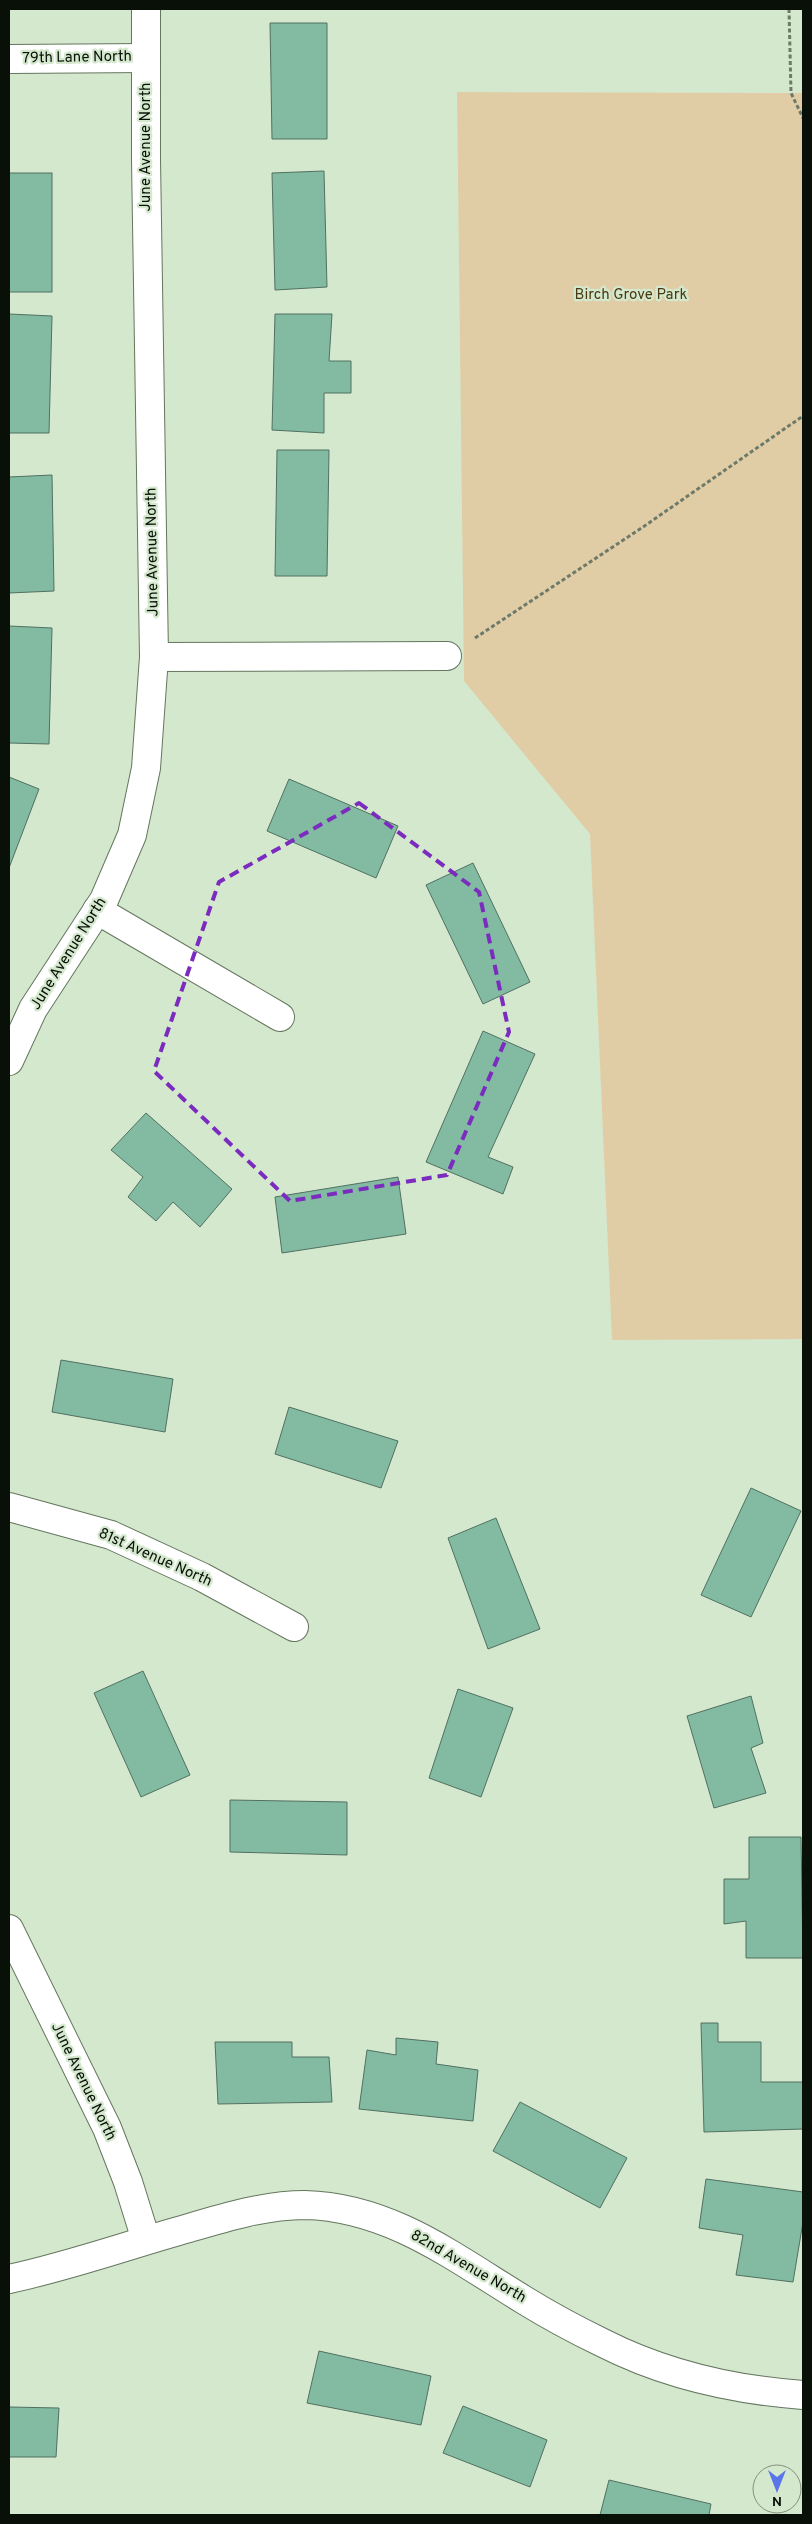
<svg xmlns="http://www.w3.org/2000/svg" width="812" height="2524" viewBox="0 0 812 2524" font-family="Overpass,sans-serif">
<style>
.green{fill:#e0cda6}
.building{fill:#82bba1;stroke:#517061}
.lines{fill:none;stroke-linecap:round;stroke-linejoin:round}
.minor-casing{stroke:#64765e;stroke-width:30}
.path{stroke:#6d7a69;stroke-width:3;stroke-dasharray:4 2.5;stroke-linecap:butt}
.minor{stroke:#fff;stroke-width:28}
.marked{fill:none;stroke:#7b2cbf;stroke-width:4;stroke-dasharray:10 6;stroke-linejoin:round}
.labels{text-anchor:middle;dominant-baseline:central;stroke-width:4.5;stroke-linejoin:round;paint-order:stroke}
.street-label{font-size:15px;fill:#091007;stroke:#d4e8ce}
.park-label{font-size:15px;fill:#4a3911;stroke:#d4e8ce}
</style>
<rect width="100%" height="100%" fill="#d4e8ce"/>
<path class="green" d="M 457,92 L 803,93 L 803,1339 L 612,1340 L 590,834 L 464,681 Z"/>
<g class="building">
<path d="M 270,23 L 327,23 L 327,139 L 272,139 Z"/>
<path d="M 324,171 L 327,287 L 275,290 L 272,173 Z"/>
<rect x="9" y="173" width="43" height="119"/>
<path d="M 9,314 L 52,316 L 49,433 L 9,433 Z"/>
<path d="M 275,314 L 332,314 L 329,361 L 351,361 L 351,393 L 324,393 L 324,433 L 272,430 Z"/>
<path d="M 277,450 L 329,450 L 327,576 L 275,576 Z"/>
<path d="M 52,475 L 54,591 L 9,593 L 9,477 Z"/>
<path d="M 9,626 L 52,628 L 49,744 L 9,743 Z"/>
<path d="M 9,777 L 39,789 L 9,868 Z"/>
<path d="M 289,779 L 398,826 L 376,878 L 267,831 Z"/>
<path d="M 473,863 L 530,982 L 483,1004 L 426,885 Z"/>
<path d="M 483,1031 L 535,1054 L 488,1157 L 513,1167 L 503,1194 L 426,1162 Z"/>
<path d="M 146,1113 L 232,1189 L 200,1227 L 173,1202 L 156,1221 L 128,1197 L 143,1177 L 111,1150 Z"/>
<path d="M 398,1177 L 406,1234 L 282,1253 L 275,1197 Z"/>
<path d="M 61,1360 L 173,1379 L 165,1432 L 52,1412 Z"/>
<path d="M 289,1407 L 398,1441 L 381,1488 L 275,1454 Z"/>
<path d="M 751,1488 L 801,1511 L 751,1617 L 701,1595 Z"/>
<path d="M 496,1518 L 540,1629 L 488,1649 L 448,1538 Z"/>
<path d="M 143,1671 L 190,1775 L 141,1797 L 94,1693 Z"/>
<path d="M 458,1689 L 513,1708 L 481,1797 L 429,1778 Z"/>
<path d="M 751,1696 L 763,1743 L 751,1748 L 766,1793 L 714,1808 L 687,1716 Z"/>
<path d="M 230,1800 L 347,1802 L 347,1855 L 230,1852 Z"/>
<path d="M 749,1837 L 801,1837 L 803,1958 L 746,1958 L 746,1921 L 724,1924 L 724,1879 L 749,1879 Z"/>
<path d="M 701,2023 L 718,2023 L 718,2042 L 761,2042 L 761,2082 L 803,2082 L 803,2129 L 704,2132 Z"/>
<path d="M 396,2038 L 438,2042 L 436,2064 L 478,2070 L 473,2121 L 359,2109 L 367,2050 L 396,2055 Z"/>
<path d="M 215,2042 L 292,2042 L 292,2057 L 329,2057 L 332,2102 L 218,2104 Z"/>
<path d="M 520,2102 L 627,2158 L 600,2208 L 493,2151 Z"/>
<path d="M 706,2179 L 803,2192 L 803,2222 L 793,2282 L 736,2275 L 743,2235 L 699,2228 Z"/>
<path d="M 319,2351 L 431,2376 L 421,2425 L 307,2403 Z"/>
<path d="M 463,2406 L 547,2440 L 530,2487 L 443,2453 Z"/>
<path d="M 9,2407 L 59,2408 L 56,2457 L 9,2457 Z"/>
<path d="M 609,2480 L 711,2504 L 709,2515 L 600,2515 Z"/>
</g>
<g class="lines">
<g class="minor-casing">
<g id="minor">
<path d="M 9,59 L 146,58"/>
<path d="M 154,657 L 447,656"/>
<path d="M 97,910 L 280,1017"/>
<path d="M 9,1061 L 33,1009 L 104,900 L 132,835 L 146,768 L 154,657 L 146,160 L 146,9"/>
<path d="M 9,1507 L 111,1535 L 202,1577 L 294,1627"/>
<path d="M 9,1929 L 107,2128 L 128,2182 L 146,2240"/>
<path d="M 9,2279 C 70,2266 128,2245 189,2228 C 226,2217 266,2205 305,2205 C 390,2207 455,2258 524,2300 C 550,2316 576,2330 603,2343 C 664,2374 735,2390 803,2395"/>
</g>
</g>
<g class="path">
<path d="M 789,9 L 791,93 L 803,118"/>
<path d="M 475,638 L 643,527 L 803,416"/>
</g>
<use href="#minor" class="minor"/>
</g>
<path class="marked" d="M 359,803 L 479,892 L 509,1032 L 447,1175 L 290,1201 L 154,1071 L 219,882 Z"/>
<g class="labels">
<g class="street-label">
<text transform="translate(77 58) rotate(-1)">79th Lane North</text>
<text transform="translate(146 147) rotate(-90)">June Avenue North</text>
<text transform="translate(153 552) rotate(-91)">June Avenue North</text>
<text transform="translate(69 954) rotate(-58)">June Avenue North</text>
<text transform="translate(155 1558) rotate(24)">81st Avenue North</text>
<text transform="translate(83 2082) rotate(64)">June Avenue North</text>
<text transform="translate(468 2267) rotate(30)">82nd Avenue North</text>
</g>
<g class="park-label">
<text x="631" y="295">Birch Grove Park</text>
</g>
</g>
<rect width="812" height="2524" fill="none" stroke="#091007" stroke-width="20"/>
<g transform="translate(777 2489) rotate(180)"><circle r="24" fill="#d4e8ce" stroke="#83927e"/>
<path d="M0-4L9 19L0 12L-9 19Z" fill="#5a74ea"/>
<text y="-8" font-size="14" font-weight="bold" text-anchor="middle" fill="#091007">N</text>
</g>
</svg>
